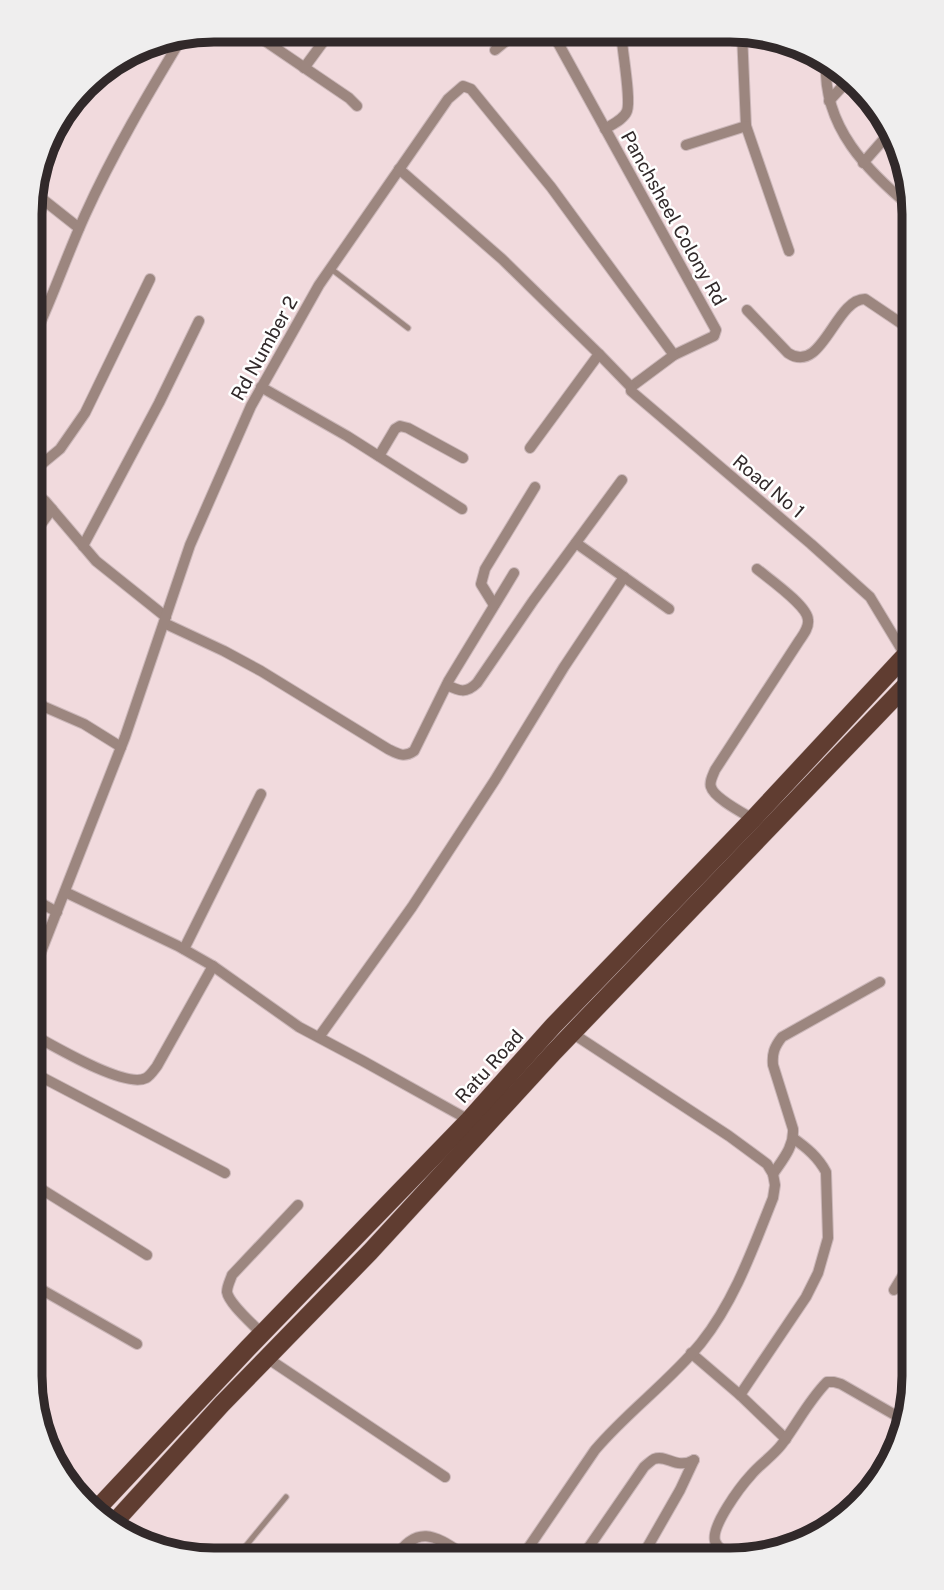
<svg xmlns="http://www.w3.org/2000/svg" width="944" height="1590" viewBox="0 0 944 1590" font-family="'Public Sans',sans-serif">
<style>
.lines{fill:none;stroke-linecap:round;stroke-linejoin:round}
.service-casing{stroke:#cbb7b9;stroke-width:7}
.minor-casing{stroke:#cbb7b9;stroke-width:12}
.primary-casing{stroke:#cbb7b9;stroke-width:19}
.service{stroke:#9c867f;stroke-width:5}
.minor{stroke:#9c867f;stroke-width:10}
.primary{stroke:#603d31;stroke-width:18}
.labels{text-anchor:middle;dominant-baseline:central;stroke-width:5;stroke-linejoin:round;paint-order:stroke}
.street-label{font-size:19px;fill:#31292a;stroke:#fff}
.rim{fill:none;stroke:#31292a;stroke-width:9}
</style>
<rect width="100%" height="100%" fill="#f1dadd"/>
<g class="lines">
<g class="service-casing">
<g id="service">
<path d="M 330,268 L 408,328"/>
<path d="M 235,1559 L 286,1497"/>
</g>
</g>
<g class="minor-casing">
<g id="minor">
<path d="M 249,30 L 349,98 L 357,106"/>
<path d="M 552,32 L 716,330 L 714,336 L 674,355 L 631,387"/>
<path d="M 742,33 L 746,126 L 789,251"/>
<path d="M 495,50 L 517,32"/>
<path d="M 826,63 C 823,127 867,171 913,209"/>
<path d="M 304,68 L 332,30"/>
<path d="M 829,101 L 852,76"/>
<path d="M 605,129 C 613,124 624,119 627,111 C 631,100 623,55 622,41 L 623,32"/>
<path d="M 686,145 L 746,126"/>
<path d="M 863,163 L 891,131"/>
<path d="M 399,169 L 502,259 L 599,354 L 530,448"/>
<path d="M 31,190 L 79,228"/>
<path d="M 747,310 L 788,353 C 822,376 835,299 865,299 L 914,332"/>
<path d="M 31,343 C 51,302 66,257 85,215 C 113,153 148,94 183,36"/>
<path d="M 599,354 L 631,387 L 631,391 L 811,544 L 870,597 L 905,655 L 914,665"/>
<path d="M 261,387 L 347,436 L 462,509"/>
<path d="M 379,456 L 395,429 L 400,426 L 408,428 L 463,458"/>
<path d="M 31,473 L 60,449 L 85,413 L 150,279"/>
<path d="M 911,485 L 914,482"/>
<path d="M 31,489 L 45,501 L 96,561 L 166,617"/>
<path d="M 31,538 L 52,509"/>
<path d="M 576,543 L 669,609"/>
<path d="M 83,546 L 159,403 L 199,321"/>
<path d="M 494,605 L 481,584 L 485,569 L 535,487"/>
<path d="M 164,623 L 224,651 L 261,671 L 388,749 C 398,754 404,758 414,751 L 449,680 L 514,573"/>
<path d="M 447,685 C 459,691 466,694 477,683 L 533,601 L 622,480"/>
<path d="M 31,701 L 84,724 L 121,747"/>
<path d="M 753,819 C 743,813 714,798 711,787 C 709,782 713,775 715,770 L 799,641 C 803,635 809,628 808,620 C 808,606 769,579 757,569"/>
<path d="M 65,892 L 178,946 L 213,966 L 299,1027 L 363,1061 L 469,1120"/>
<path d="M 30,897 L 57,912"/>
<path d="M 184,949 L 261,794"/>
<path d="M 30,980 L 125,737 L 190,545 L 251,406 L 319,285 L 448,99 L 463,86 L 471,89 L 551,187 L 674,355"/>
<path d="M 30,1033 C 52,1045 125,1089 146,1078 C 150,1076 154,1070 157,1066 L 213,966"/>
<path d="M 319,1037 L 412,907 L 495,780 L 564,667 L 624,577"/>
<path d="M 30,1071 L 225,1173"/>
<path d="M 773,1174 C 783,1159 794,1147 793,1129 L 773,1065 C 772,1054 774,1047 782,1037 L 880,982"/>
<path d="M 30,1182 L 147,1255"/>
<path d="M 30,1283 L 137,1344"/>
<path d="M 894,1290 L 914,1257"/>
<path d="M 262,1334 C 253,1324 229,1304 227,1292 C 227,1286 230,1281 232,1275 L 298,1205"/>
<path d="M 691,1353 L 740,1395 L 786,1439"/>
<path d="M 267,1358 L 445,1477"/>
<path d="M 740,1395 L 806,1297 L 818,1273 L 828,1238 L 826,1172 C 818,1157 807,1148 793,1138"/>
<path d="M 394,1559 C 420,1519 440,1540 471,1559"/>
<path d="M 735,1559 C 729,1555 718,1550 715,1541 C 711,1526 740,1487 751,1475 C 760,1464 773,1456 782,1444 C 797,1424 809,1400 827,1382 L 834,1382 L 841,1384 L 902,1419"/>
<path d="M 520,1560 L 595,1450 C 627,1412 669,1382 701,1343 C 735,1300 753,1248 773,1198 L 775,1185 L 773,1174 L 767,1164 L 729,1136 L 572,1033"/>
<path d="M 580,1560 L 644,1467 C 645,1466 652,1460 654,1459 C 667,1454 676,1470 694,1460"/>
<path d="M 640,1560 L 680,1490 L 694,1460"/>
</g>
</g>
<g class="primary-casing">
<g id="primary">
<path d="M 94,1512 L 248,1348 L 469,1120 L 553,1026 L 753,819 L 914,646"/>
<path d="M 111,1526 L 222,1404 L 370,1252 L 553,1053 L 914,677"/>
</g>
</g>
<use href="#service" class="service"/>
<use href="#minor" class="minor"/>
<use href="#primary" class="primary"/>
</g>
<g class="labels">
<g class="street-label">
<text transform="translate(674 218) rotate(61)">Panchsheel Colony Rd</text>
<text transform="translate(264 348) rotate(-61)">Rd Number 2</text>
<text transform="translate(769 486) rotate(40)">Road No 1</text>
<text transform="translate(489 1066) rotate(-48)">Ratu Road</text>
</g>
</g>
<path d="M0 0H944V1590H0ZM214 42H730A172 172 0 0 1 902 214V1376A172 172 0 0 1 730 1548H214A172 172 0 0 1 42 1376V214A172 172 0 0 1 214 42Z" fill="#efeeee" fill-rule="evenodd"/>
<path class="rim" d="M214 42H730A172 172 0 0 1 902 214V1376A172 172 0 0 1 730 1548H214A172 172 0 0 1 42 1376V214A172 172 0 0 1 214 42Z"/>
</svg>
